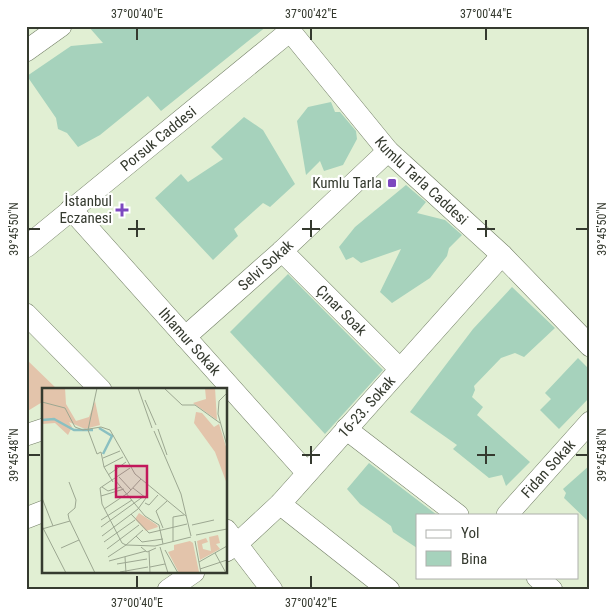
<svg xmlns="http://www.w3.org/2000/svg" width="616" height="616" viewBox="0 0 616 616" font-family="'Roboto Condensed',sans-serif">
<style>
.green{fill:#e3c4ab}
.building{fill:#a6d2bc}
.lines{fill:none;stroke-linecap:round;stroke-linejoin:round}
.street-casing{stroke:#737f66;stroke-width:22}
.street{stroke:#fff;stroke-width:21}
.ticks{fill:none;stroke:#353a2f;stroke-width:2}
.poi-dot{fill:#7d48bf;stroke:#fff;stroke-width:2}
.labels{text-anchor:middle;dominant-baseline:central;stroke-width:4.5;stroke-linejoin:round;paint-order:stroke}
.street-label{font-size:15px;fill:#353a2f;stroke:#fff}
.poi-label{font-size:15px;fill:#353a2f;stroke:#fff;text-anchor:end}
.inset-river{fill:none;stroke:#8ac0c1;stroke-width:2.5}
.inset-road{fill:none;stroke:#9ca791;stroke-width:1}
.view{fill:#c2185b;fill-opacity:0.15;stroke:#c2185b;stroke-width:2.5}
.inset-edge{fill:none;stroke:#353a2f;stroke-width:2.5}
.neatline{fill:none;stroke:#353a2f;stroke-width:2}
.ticks-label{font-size:12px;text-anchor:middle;fill:#353a2f}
</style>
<rect width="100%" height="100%" fill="#e1efd3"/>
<path class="green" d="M 26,359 L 58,390 L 44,390 L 44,401 L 26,412 Z"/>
<g class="building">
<path d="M 88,26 L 267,26 L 161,111 L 148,96 L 100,135 L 78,147 L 67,133 L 58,129 L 56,118 L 27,76 L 71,46 L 103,43 Z"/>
<path d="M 331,102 L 335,112 L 340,112 L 356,131 L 357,139 L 343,165 L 324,171 L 320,161 L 306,175 L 297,121 L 308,107 Z"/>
<path d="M 244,117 L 263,130 L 295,184 L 270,207 L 263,203 L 234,229 L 238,236 L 213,260 L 155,198 L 181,174 L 188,182 L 223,159 L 211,147 Z"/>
<path d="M 406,185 L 426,202 L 417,213 L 445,220 L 462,235 L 449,248 L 447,256 L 430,278 L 392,303 L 380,292 L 401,249 L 361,263 L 353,257 L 346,260 L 339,247 L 355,227 Z"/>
<path d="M 288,274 L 383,370 L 325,434 L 230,332 Z"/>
<path d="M 512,287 L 555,328 L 524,357 L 515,353 L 501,358 L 474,386 L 475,390 L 472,397 L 483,407 L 477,415 L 530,462 L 506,486 L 502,475 L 489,478 L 453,449 L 457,445 L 410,412 L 473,329 Z"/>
<path d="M 578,358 L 590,370 L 590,397 L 559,429 L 540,410 L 551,399 L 545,393 Z"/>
<path d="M 369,463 L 437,515 L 417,515 L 417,548 L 393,532 L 391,526 L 360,504 L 347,489 Z"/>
<path d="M 590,465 L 590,523 L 564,498 L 566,493 L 563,489 Z"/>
</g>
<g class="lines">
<g class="street-casing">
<g id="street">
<path id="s1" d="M 286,26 L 388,151 L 502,255 L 590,346"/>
<path d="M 26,51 L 61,26"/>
<path id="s2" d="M 71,209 L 307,473"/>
<path id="s3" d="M 26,247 L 290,31"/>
<path id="s4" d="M 282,251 L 400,369"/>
<path d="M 26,314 L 101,390"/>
<path id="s5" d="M 185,337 L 282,251 L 388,151"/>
<path d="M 346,429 L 458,515"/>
<path d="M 26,435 L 44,429"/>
<path d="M 280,504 L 389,590"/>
<path id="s6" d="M 507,515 L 590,422"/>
<path d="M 26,518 L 44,511"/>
<path d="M 226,530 L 272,590"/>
<path id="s7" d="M 226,551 L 238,543 L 280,504 L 502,255"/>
<path d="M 537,577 L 552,590"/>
<path d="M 168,590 L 194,572"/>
</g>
</g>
<use href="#street" class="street"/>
</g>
<path class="ticks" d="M 137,28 L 137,40M 311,28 L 311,40M 486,28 L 486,40M 137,220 L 137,237M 311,220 L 311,237M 486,220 L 486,237M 28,229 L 40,229M 128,229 L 145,229M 302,229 L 320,229M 477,229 L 495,229M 576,229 L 588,229M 311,446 L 311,464M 486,446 L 486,464M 28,455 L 40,455M 302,455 L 320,455M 477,455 L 495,455M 576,455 L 588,455M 137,576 L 137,588M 311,576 L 311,588"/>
<g class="poi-dot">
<rect x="387" y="178" width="10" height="10" rx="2.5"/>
<path d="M119.5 202.5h5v5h5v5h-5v5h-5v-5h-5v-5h5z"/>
</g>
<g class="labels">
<g class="street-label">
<text stroke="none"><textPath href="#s3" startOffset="171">Porsuk Caddesi</textPath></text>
<text stroke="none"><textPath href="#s1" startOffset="206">Kumlu Tarla Caddesi</textPath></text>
<text stroke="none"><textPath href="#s5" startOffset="108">Selvi Sokak</textPath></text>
<text stroke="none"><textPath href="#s4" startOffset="84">Çınar Soak</textPath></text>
<text stroke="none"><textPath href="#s2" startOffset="178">Ihlamur Sokak</textPath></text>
<text stroke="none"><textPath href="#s7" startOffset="202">16-23. Sokak</textPath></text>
<text stroke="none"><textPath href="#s6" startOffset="62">Fidan Sokak</textPath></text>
</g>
<g class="poi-label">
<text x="382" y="183">Kumlu Tarla</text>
<text x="112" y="201">İstanbul<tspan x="112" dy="17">Eczanesi</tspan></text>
</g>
</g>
<g transform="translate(42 388)">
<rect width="185" height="185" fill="#e1efd3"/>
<path d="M 0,0 L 23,0 L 24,16 L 34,33 L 47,29 L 53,13 L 58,37 L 43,41 L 27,34 L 30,39 L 26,47 L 13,35 L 0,36 ZM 163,0 L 173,0 L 175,32 L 151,15 L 164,11 ZM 154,24 L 160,25 L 172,39 L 177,36 L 185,62 L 185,96 L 173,64 L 152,35 ZM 97,125 L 115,137 L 116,139 L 104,143 L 93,131 ZM 176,147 L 178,155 L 174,156 L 178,161 L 158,172 L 155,153 L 164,150 L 166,154 L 160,156 L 161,161 L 169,163 L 167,149 ZM 148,153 L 151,155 L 157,184 L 137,185 L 126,164 L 132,162 L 132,157 Z" fill="#e3c4ab"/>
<path class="inset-river" d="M 0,32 L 12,31 L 32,42 L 51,42M 57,40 L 70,48 L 61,66"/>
<path class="inset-road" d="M 55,0 L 46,42 L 55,66 L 59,64 L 62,79 L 71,94M 96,0 L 110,40M 122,0 L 140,17 L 153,17 L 178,35M 185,5 L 177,13 L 176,26 L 185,58M 103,12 L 114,37M 0,14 L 23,20 L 33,39 L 41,42 L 59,39 L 68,42 L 93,86 L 144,128M 116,41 L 125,67M 112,43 L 139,106 L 149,148M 61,70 L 78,63M 62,79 L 81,69M 88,80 L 58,100 L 60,116 L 80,155 L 84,157 L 101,142M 66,87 L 84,74M 77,89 L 89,102M 73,92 L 103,128 L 117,137 L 121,156M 27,94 L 34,112 L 33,120 L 26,126 L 27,131 L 53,185M 60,99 L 66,103 L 79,99M 91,100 L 104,110 L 96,121M 59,108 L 82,101M 0,110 L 11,138M 103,115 L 107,117 L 116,107M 62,121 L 86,105 L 99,91M 89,126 L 107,145 L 145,136M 59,132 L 90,112M 150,137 L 172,132M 0,138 L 24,185M 59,139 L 102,108M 121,140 L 114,123 L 125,113M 0,141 L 28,133M 154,147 L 185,141M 60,148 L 96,121M 94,148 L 100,154 L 121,151M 131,153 L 131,129 L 142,127M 153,153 L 159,185M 62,154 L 93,132M 99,159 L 105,164 L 114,160M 118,159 L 126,185M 19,160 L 37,152M 65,161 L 97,137M 123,162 L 136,185M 107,163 L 108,185M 173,165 L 184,185M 66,169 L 84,157 L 113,158 L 149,149M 83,169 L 84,185M 67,173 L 104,163M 157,174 L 185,158M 75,176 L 105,171M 108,179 L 123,176M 158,181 L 185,172M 78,184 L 106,179"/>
<path class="view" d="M 74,78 L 105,78 L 105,109 L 74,109 Z"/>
<rect width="185" height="185" class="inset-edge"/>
</g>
<rect width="616" height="616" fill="none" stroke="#ffffff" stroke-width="55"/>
<rect x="416" y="514" width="162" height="65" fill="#ffffff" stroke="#aeb0ac"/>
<rect x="426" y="530" width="25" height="8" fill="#ffffff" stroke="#aeb0ac"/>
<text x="461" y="538" font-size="15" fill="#353a2f">Yol</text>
<rect x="426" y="551" width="25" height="15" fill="#a6d2bc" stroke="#aeb0ac"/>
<text x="461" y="564" font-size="15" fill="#353a2f">Bina</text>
<rect x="28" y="28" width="560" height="560" class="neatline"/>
<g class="ticks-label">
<text x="137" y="18">37°00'40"E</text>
<text x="311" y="18">37°00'42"E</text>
<text x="486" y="18">37°00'44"E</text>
<text transform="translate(14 229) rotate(-90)" y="4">39°45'50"N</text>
<text transform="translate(602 229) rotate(-90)" y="4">39°45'50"N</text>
<text transform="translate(14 455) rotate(-90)" y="4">39°45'48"N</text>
<text transform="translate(602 455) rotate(-90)" y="4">39°45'48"N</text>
<text x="137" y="607">37°00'40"E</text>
<text x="311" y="607">37°00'42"E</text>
</g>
</svg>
